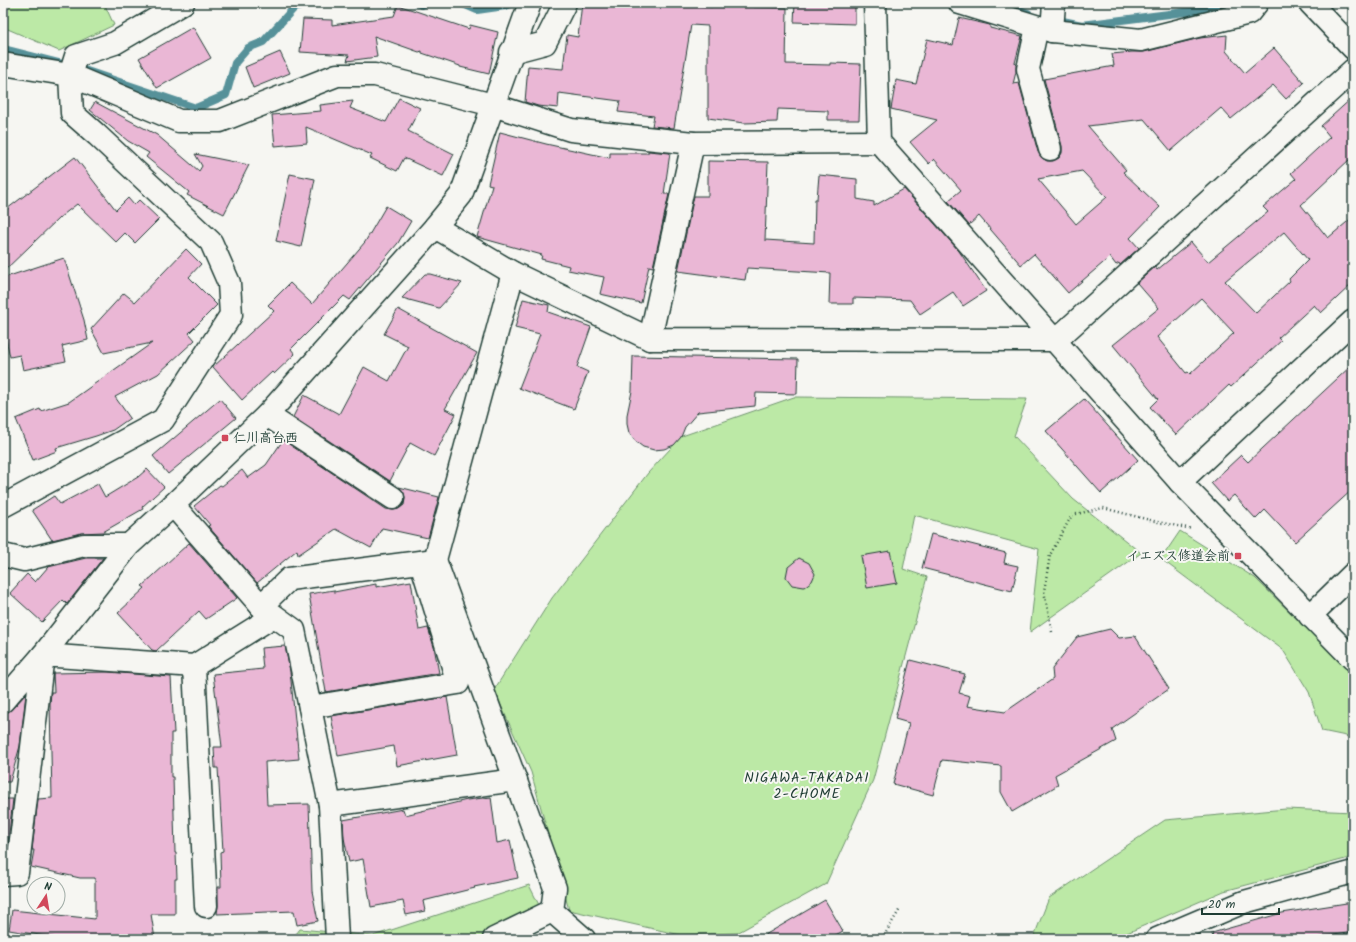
<svg xmlns="http://www.w3.org/2000/svg" width="1356" height="942" viewBox="0 0 1356 942" font-family="Kalam,'Klee One',sans-serif">
<style>
.green{fill:#bce9a6;stroke:#6e936d}
.lines{fill:none;stroke-linecap:round;stroke-linejoin:round}
.stream{stroke:#579199;stroke-width:8}
.building{fill:#eab7d5;stroke:#1f3d34;fill-rule:evenodd}
.minor-casing{stroke:#1f3d34;stroke-width:25}
.path{stroke:#1f3d34;stroke-width:2.5;stroke-dasharray:1 3;stroke-linecap:butt}
.minor{stroke:#f6f6f2;stroke-width:22}
.poi-dot{fill:#d1495b;stroke:#f6f6f2;stroke-width:1.5}
.labels{text-anchor:middle;dominant-baseline:central;stroke-width:4;stroke-linejoin:round;paint-order:stroke}
.poi-label{font-size:13px;font-weight:bold;fill:#1f3d34;stroke:#f6f6f2;text-anchor:start}
.neighbourhood-label{font-size:14px;letter-spacing:1px;fill:#1f3d34;stroke:#f6f6f2}
</style>
<rect width="100%" height="100%" fill="#f6f6f2"/>
<filter id="ink" filterUnits="userSpaceOnUse"><feTurbulence type="fractalNoise" baseFrequency=".025" numOctaves="2"/><feDisplacementMap in="SourceGraphic" scale="8" xChannelSelector="R" yChannelSelector="G"/><feConvolveMatrix kernelMatrix="1 2 1 2 8 2 1 2 1" color-interpolation-filters="sRGB"/></filter>
<g filter="url(#ink)">
<g class="green">
<path d="M 3,3 L 104,3 L 114,25 L 59,51 L 3,27 Z"/>
<path d="M 794,397 L 1027,399 L 1014,436 L 1073,499 L 1141,553 L 1030,632 L 1039,549 L 914,515 L 903,569 L 927,577 L 873,780 L 826,884 L 737,933 L 681,935 L 569,910 L 531,772 L 494,690 L 552,598 L 648,473 L 682,436 Z"/>
<path d="M 1180,531 L 1255,578 L 1353,674 L 1353,743 L 1346,736 L 1322,731 L 1309,692 L 1283,650 L 1161,559 Z"/>
<path d="M 1286,809 L 1353,812 L 1353,857 L 1224,891 L 1120,936 L 1118,939 L 1033,939 L 1049,898 L 1165,820 Z"/>
<path d="M 529,885 L 541,909 L 479,939 L 292,939 L 300,929 L 373,936 Z"/>
</g>
<g class="lines">
<g class="stream">
<path d="M 417,3 L 422,5 L 426,3"/>
<path d="M 461,3 L 477,10 L 505,6 L 514,3"/>
<path d="M 1000,3 L 1028,13"/>
<path d="M 1053,19 L 1082,25 L 1232,6 L 1238,3"/>
<path d="M 3,49 L 62,64"/>
<path d="M 81,69 L 196,108 L 226,95 L 235,63 L 248,48 L 263,42 L 294,8 L 312,3"/>
</g>
</g>
<g class="building">
<path d="M 582,3 L 640,3 L 667,6 L 667,3 L 678,3 L 712,7 L 712,3 L 754,3 L 754,7 L 787,8 L 786,64 L 830,65 L 830,63 L 861,64 L 859,120 L 828,120 L 828,111 L 778,109 L 777,122 L 744,123 L 708,118 L 708,26 L 691,25 L 674,128 L 652,126 L 654,116 L 618,112 L 620,101 L 559,93 L 558,108 L 538,106 L 525,102 L 528,66 L 563,69 L 567,35 L 578,37 Z"/>
<path d="M 795,3 L 855,3 L 855,24 L 794,22 Z"/>
<path d="M 398,5 L 469,29 L 470,25 L 498,32 L 489,74 L 460,67 L 460,66 L 422,53 L 422,51 L 419,52 L 374,36 L 377,57 L 347,61 L 349,55 L 300,52 L 303,19 L 332,20 L 332,25 L 394,16 Z"/>
<path d="M 959,18 L 990,25 L 990,28 L 1022,36 L 1015,63 L 1016,64 L 1016,72 L 1013,84 L 1019,83 L 1038,152 L 1042,158 L 1047,161 L 1053,161 L 1059,158 L 1062,153 L 1062,146 L 1044,79 L 1114,66 L 1112,54 L 1132,52 L 1144,52 L 1200,38 L 1227,35 L 1226,51 L 1245,73 L 1274,48 L 1304,83 L 1286,99 L 1273,85 L 1231,119 L 1221,108 L 1171,151 L 1144,119 L 1088,126 L 1126,170 L 1123,172 L 1160,207 L 1130,238 L 1139,248 L 1120,265 L 1119,263 L 1116,265 L 1110,257 L 1068,293 L 1034,254 L 1021,265 L 979,216 L 969,225 L 948,201 L 961,190 L 934,159 L 929,164 L 910,142 L 937,120 L 891,109 L 896,80 L 916,84 L 927,39 L 953,45 ZM 1082,171 L 1107,197 L 1076,224 L 1038,179 Z"/>
<path d="M 193,27 L 211,58 L 157,88 L 139,58 Z"/>
<path d="M 280,52 L 290,73 L 253,88 L 245,67 Z"/>
<path d="M 1353,97 L 1353,162 L 1350,159 L 1301,205 L 1328,238 L 1353,217 L 1353,283 L 1321,313 L 1314,305 L 1278,338 L 1281,341 L 1231,387 L 1229,385 L 1176,435 L 1150,407 L 1158,399 L 1113,345 L 1159,308 L 1137,283 L 1155,267 L 1157,270 L 1191,242 L 1208,262 L 1268,212 L 1263,207 L 1296,179 L 1291,173 L 1330,137 L 1321,126 ZM 1284,232 L 1308,260 L 1289,279 L 1290,281 L 1256,313 L 1225,281 ZM 1201,298 L 1234,333 L 1190,374 L 1188,372 L 1186,373 L 1157,337 Z"/>
<path d="M 399,98 L 420,108 L 408,131 L 454,154 L 443,176 L 404,158 L 397,171 L 370,158 L 372,155 L 306,127 L 307,143 L 275,146 L 272,115 L 321,111 L 320,105 L 353,101 L 350,108 L 386,122 Z"/>
<path d="M 95,102 L 157,135 L 199,171 L 202,166 L 195,154 L 249,165 L 224,214 L 187,195 L 189,192 L 146,157 L 149,153 L 128,141 L 90,110 Z"/>
<path d="M 500,132 L 546,144 L 610,158 L 610,153 L 648,153 L 648,151 L 670,153 L 664,194 L 669,194 L 653,267 L 649,266 L 641,303 L 600,294 L 604,277 L 568,270 L 569,266 L 541,259 L 542,255 L 477,237 L 492,185 L 488,184 Z"/>
<path d="M 75,157 L 116,210 L 128,198 L 134,205 L 139,200 L 159,219 L 135,243 L 125,233 L 116,242 L 77,204 L 59,218 L 3,272 L 3,212 Z"/>
<path d="M 708,161 L 768,162 L 765,240 L 814,243 L 815,199 L 817,199 L 819,175 L 857,179 L 857,199 L 874,202 L 874,206 L 904,189 L 959,251 L 986,291 L 963,306 L 953,292 L 920,314 L 910,300 L 853,298 L 853,304 L 829,304 L 830,273 L 747,268 L 745,280 L 678,271 L 694,196 L 708,196 Z"/>
<path d="M 290,174 L 315,179 L 301,247 L 276,241 Z"/>
<path d="M 386,206 L 411,221 L 398,243 L 350,300 L 344,296 L 291,349 L 295,354 L 274,374 L 272,372 L 242,400 L 213,367 L 274,311 L 268,305 L 290,283 L 312,304 L 365,242 Z"/>
<path d="M 186,249 L 201,264 L 189,277 L 217,305 L 189,333 L 195,340 L 158,374 L 115,397 L 130,418 L 113,430 L 96,436 L 56,448 L 57,451 L 33,460 L 16,419 L 40,409 L 41,411 L 69,402 L 152,343 L 104,353 L 91,329 L 124,293 L 135,302 Z"/>
<path d="M 64,258 L 84,320 L 88,340 L 62,346 L 66,361 L 23,370 L 20,355 L 10,357 L 3,325 L 3,278 Z"/>
<path d="M 425,274 L 430,274 L 462,283 L 439,308 L 402,298 Z"/>
<path d="M 523,299 L 549,305 L 548,312 L 591,327 L 577,367 L 588,372 L 574,409 L 519,388 L 540,334 L 515,328 Z"/>
<path d="M 398,309 L 477,353 L 445,409 L 456,414 L 434,456 L 410,443 L 390,481 L 293,417 L 304,395 L 339,414 L 364,367 L 389,381 L 408,346 L 384,334 Z"/>
<path d="M 633,356 L 798,359 L 797,394 L 756,393 L 755,406 L 698,412 L 685,427 L 681,437 L 674,445 L 664,449 L 654,450 L 643,447 L 635,441 L 629,433 L 627,424 L 627,415 L 632,391 Z"/>
<path d="M 1353,364 L 1353,489 L 1295,542 L 1265,510 L 1256,519 L 1234,495 L 1227,501 L 1211,483 L 1241,455 L 1248,462 Z"/>
<path d="M 220,399 L 236,418 L 168,474 L 153,456 Z"/>
<path d="M 1084,399 L 1138,460 L 1101,493 L 1046,431 Z"/>
<path d="M 283,440 L 386,509 L 393,510 L 398,509 L 404,505 L 405,498 L 404,493 L 399,487 L 439,497 L 428,538 L 382,528 L 371,548 L 336,529 L 298,555 L 297,550 L 257,583 L 208,526 L 210,525 L 194,506 L 220,485 L 222,486 L 242,470 L 248,478 L 266,465 Z"/>
<path d="M 147,469 L 164,487 L 142,507 L 143,509 L 103,532 L 81,533 L 52,540 L 32,510 L 54,496 L 60,504 L 98,484 L 105,497 L 138,477 Z"/>
<path d="M 931,534 L 1006,553 L 1004,563 L 1018,566 L 1012,591 L 922,568 Z"/>
<path d="M 189,543 L 237,598 L 206,619 L 199,611 L 156,651 L 152,650 L 118,613 L 145,588 L 142,586 Z"/>
<path d="M 890,551 L 897,583 L 867,588 L 861,556 Z"/>
<path d="M 86,558 L 103,558 L 67,604 L 63,600 L 42,622 L 10,593 L 27,574 L 35,582 L 48,567 Z"/>
<path d="M 799,558 L 809,563 L 815,574 L 812,581 L 804,587 L 792,585 L 786,577 L 788,567 Z"/>
<path d="M 411,581 L 419,630 L 428,628 L 434,647 L 439,673 L 326,692 L 309,594 L 334,590 L 334,592 L 376,584 L 376,587 Z"/>
<path d="M 1110,629 L 1119,638 L 1135,636 L 1169,689 L 1112,729 L 1116,741 L 1055,775 L 1058,785 L 1012,812 L 1001,792 L 1001,766 L 942,760 L 933,795 L 893,784 L 909,723 L 895,719 L 910,660 L 965,674 L 959,693 L 970,696 L 967,706 L 1005,712 L 1053,679 L 1052,669 L 1077,637 Z"/>
<path d="M 285,646 L 290,671 L 299,759 L 265,762 L 267,805 L 309,804 L 312,891 L 318,921 L 297,925 L 294,911 L 217,914 L 218,905 L 218,887 L 221,887 L 220,852 L 223,851 L 218,768 L 215,768 L 214,747 L 222,747 L 213,674 L 263,669 L 261,648 Z"/>
<path d="M 108,672 L 171,677 L 174,733 L 171,733 L 171,777 L 173,777 L 175,853 L 176,853 L 177,879 L 175,879 L 175,914 L 151,914 L 155,939 L 64,939 L 9,930 L 12,910 L 95,919 L 95,878 L 80,878 L 31,867 L 34,850 L 32,850 L 38,799 L 52,798 L 50,704 L 51,692 L 54,692 L 53,673 Z"/>
<path d="M 26,694 L 20,746 L 10,782 L 3,782 L 3,715 L 12,709 Z"/>
<path d="M 447,697 L 457,755 L 397,766 L 394,746 L 338,756 L 331,716 Z"/>
<path d="M 491,797 L 497,843 L 510,840 L 518,878 L 474,887 L 475,888 L 423,901 L 425,911 L 406,915 L 403,901 L 371,907 L 363,859 L 349,862 L 344,838 L 343,820 L 403,809 L 405,815 L 467,800 Z"/>
<path d="M 3,799 L 13,799 L 7,851 L 3,851 Z"/>
<path d="M 825,900 L 843,931 L 828,939 L 758,939 Z"/>
<path d="M 1353,902 L 1353,932 L 1308,939 L 1213,939 L 1212,933 L 1282,913 Z"/>
</g>
<g class="lines">
<g class="minor-casing">
<g id="minor">
<path d="M 875,3 L 879,142 L 1180,482 L 1353,659"/>
<path d="M 960,3 L 1052,31 L 1141,40 L 1249,13 L 1257,3"/>
<path d="M 1310,3 L 1353,48"/>
<path d="M 1037,27 L 1028,69 L 1050,149"/>
<path d="M 1052,31 L 1054,3"/>
<path d="M 511,52 L 545,43 L 565,3"/>
<path d="M 3,64 L 70,75 L 179,121 L 220,121 L 337,75 L 375,75 L 493,105 L 571,130 L 693,143 L 879,142"/>
<path d="M 435,227 L 513,273 L 650,339 L 1056,340 L 1353,70"/>
<path d="M 650,339 L 693,143"/>
<path d="M 267,415 L 393,498"/>
<path d="M 1180,482 L 1353,321"/>
<path d="M 173,505 L 261,606 L 289,579 L 435,560 L 555,888 L 552,911 L 584,939"/>
<path d="M 3,506 L 163,420 L 231,315 L 229,283 L 211,242 L 97,135 L 72,113 L 70,75 L 76,56 L 115,43 L 183,3"/>
<path d="M 3,555 L 24,560 L 84,545 L 129,545"/>
<path d="M 435,560 L 513,273"/>
<path d="M 261,606 L 294,630 L 330,805 L 337,939"/>
<path d="M 1310,616 L 1353,574"/>
<path d="M 3,701 L 43,655 L 129,545 L 173,505 L 267,415 L 435,227 L 461,195 L 530,3"/>
<path d="M 310,707 L 458,683 L 421,562"/>
<path d="M 330,805 L 516,780"/>
<path d="M 3,874 L 17,873 L 43,655 L 194,666"/>
<path d="M 206,906 L 194,666 L 274,616"/>
<path d="M 494,939 L 552,911"/>
<path d="M 1157,939 L 1244,902 L 1353,872"/>
</g>
</g>
<g class="path">
<path d="M 1052,632 L 1044,591 L 1050,555 L 1072,515 L 1103,508 L 1158,522 L 1192,529"/>
<path d="M 882,939 L 900,909"/>
</g>
<use href="#minor" class="minor"/>
</g>
</g>
<g class="poi-dot">
<rect x="221" y="434" width="8" height="8" rx="2"/>
<rect x="1234" y="552" width="8" height="8" rx="2"/>
</g>
<g class="labels">
<g class="poi-label">
<text x="233" y="438">仁川高台西</text>
<text x="1230" y="556" text-anchor="end">イエズス修道会前</text>
</g>
<g class="neighbourhood-label">
<text x="807" y="778">NIGAWA-TAKADAI<tspan x="807" dy="16">2-CHOME</tspan></text>
</g>
</g>
<rect width="1356" height="942" fill="none" stroke="#f6f6f2" stroke-width="16"/>
<rect x="8" y="8" width="1340" height="926" fill="none" stroke="#1f3d34" stroke-width="1.5" filter="url(#ink)"/>
<g transform="translate(46 896) rotate(12)"><circle r="19" fill="#f6f6f2" stroke="#a0aca6"/>
<path d="M0-3L7 15L0 10L-7 15Z" fill="#d1495b"/>
<text y="-6" font-size="11" font-weight="bold" text-anchor="middle" fill="#1f3d34">N</text>
</g>
<path d="M1202 908v6h77v-6" fill="none" stroke="#1f3d34" stroke-width="2"/>
<text x="1208" y="908" font-size="12" fill="#1f3d34" stroke="#f6f6f2" stroke-width="3" paint-order="stroke">20 m</text>
</svg>
